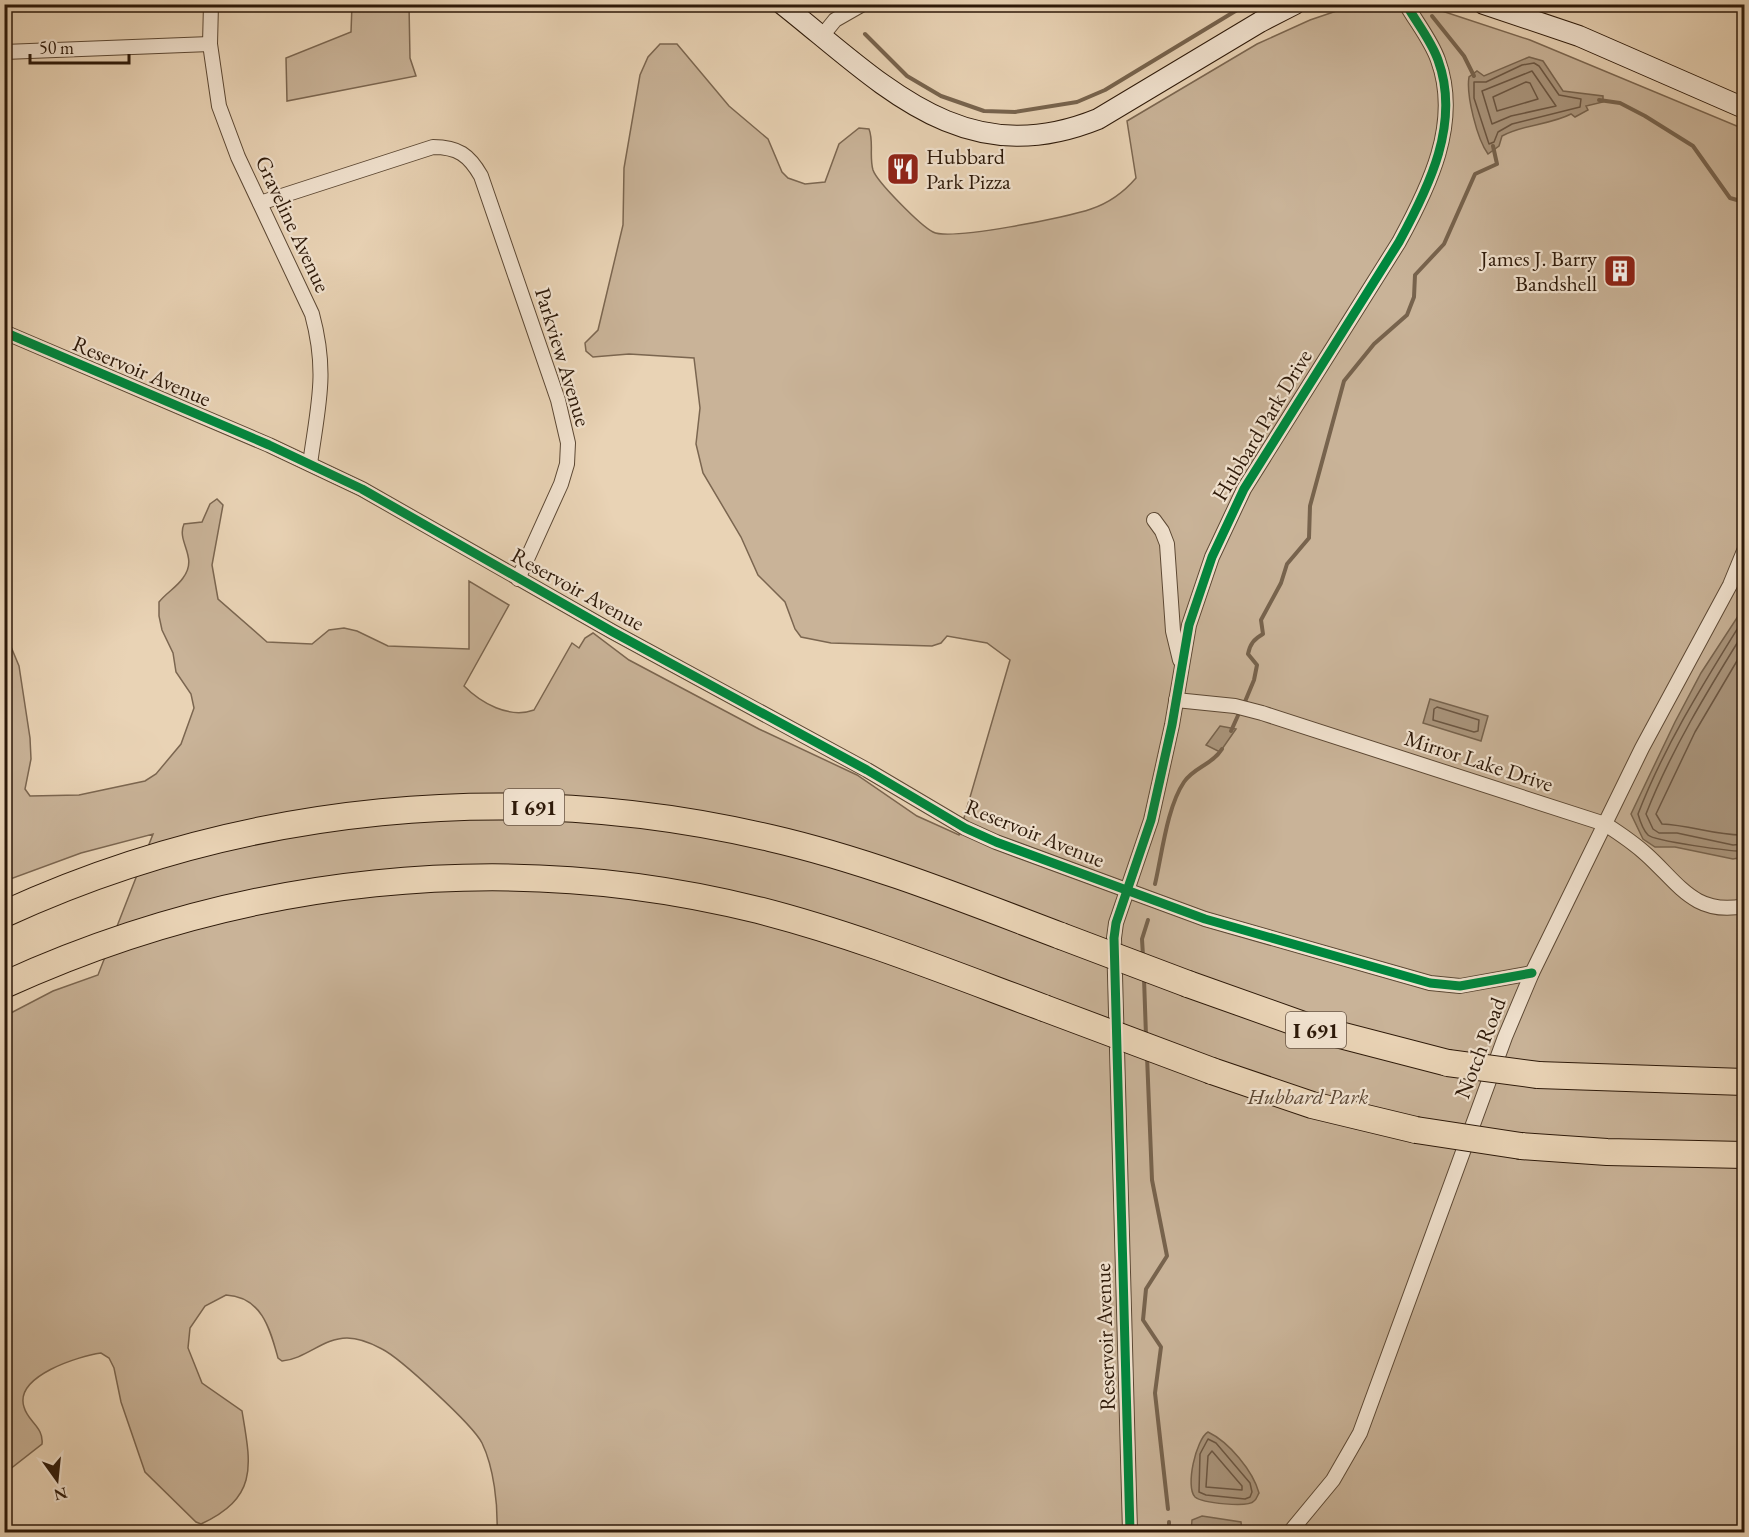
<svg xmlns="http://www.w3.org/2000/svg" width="1749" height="1537" viewBox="0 0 1749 1537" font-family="'EB Garamond',serif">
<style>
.green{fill:#c9b398;stroke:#7b6650;stroke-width:1.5}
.water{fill:#a9947b;stroke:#77634d;stroke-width:1.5}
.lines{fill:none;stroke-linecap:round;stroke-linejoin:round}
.shore{stroke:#6b5642;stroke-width:1.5}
.stream{stroke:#77634d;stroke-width:4}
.street-casing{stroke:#5c4834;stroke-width:16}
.secondary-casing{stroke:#2d1909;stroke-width:22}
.highway-casing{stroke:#2d1909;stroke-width:28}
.street{stroke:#f1e2cf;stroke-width:14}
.secondary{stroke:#f1e2cf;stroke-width:20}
.highway{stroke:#e9d3b5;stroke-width:26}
.highway-bridge-casing{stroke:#2d1909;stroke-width:28;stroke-linecap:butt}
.highway-bridge{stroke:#e9d3b5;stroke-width:26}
.cycleway-casing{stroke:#f1e2cf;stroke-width:13}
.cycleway{stroke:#00873e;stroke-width:9}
.labels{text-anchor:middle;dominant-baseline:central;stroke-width:4.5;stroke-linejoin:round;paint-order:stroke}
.shield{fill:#f1e2cf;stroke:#685544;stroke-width:1.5}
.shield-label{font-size:21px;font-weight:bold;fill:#2d1909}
.poi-label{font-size:22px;fill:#2d1909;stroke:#f1e2cf;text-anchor:start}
.street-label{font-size:22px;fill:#2d1909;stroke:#f1e2cf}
.park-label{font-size:22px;font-style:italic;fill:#5c4734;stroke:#f1e2cf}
</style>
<rect width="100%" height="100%" fill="#e9d3b5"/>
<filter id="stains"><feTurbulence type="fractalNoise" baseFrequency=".00333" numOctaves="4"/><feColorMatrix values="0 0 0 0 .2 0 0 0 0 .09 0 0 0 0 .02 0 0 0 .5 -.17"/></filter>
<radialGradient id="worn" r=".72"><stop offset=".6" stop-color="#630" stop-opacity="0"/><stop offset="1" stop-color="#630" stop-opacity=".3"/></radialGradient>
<g class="green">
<path d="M 1399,4 L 1442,11 L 1530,40 L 1744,129 L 1744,1532 L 497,1532 C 498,1505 494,1468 482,1443 C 473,1425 400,1358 382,1349 C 371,1343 359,1338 347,1338 C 323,1338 306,1359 282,1361 L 278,1358 C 270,1329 262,1297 226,1295 L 205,1306 L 190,1328 L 188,1348 L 202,1383 L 242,1411 C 251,1465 259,1497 201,1524 L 196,1522 L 145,1472 L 121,1402 L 114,1368 L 109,1358 L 101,1353 C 79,1356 14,1376 24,1407 C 28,1422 44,1427 42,1444 L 9,1470 L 5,1478 L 5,1016 L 53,991 L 98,975 L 153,834 L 81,853 L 5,881 L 4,630 L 19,666 L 30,738 L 31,759 L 25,789 L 30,796 L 79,795 L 145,781 L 156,774 L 181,744 L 194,708 L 191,694 L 176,672 L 173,653 L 162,630 L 159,616 L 159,602 C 166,593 177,587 183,578 C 199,557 176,542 184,524 L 202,522 L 210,504 L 217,499 L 223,505 L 212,565 L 218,599 L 267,642 L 312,644 L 329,630 L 344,628 L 357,631 L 388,646 L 469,649 L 469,581 L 509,605 L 464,686 C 481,703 509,719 534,710 L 572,643 L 579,648 L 585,638 L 593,633 L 629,660 L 759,729 L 857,775 L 917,816 L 959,835 L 1010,660 L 987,643 L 947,636 L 941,643 L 932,646 L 831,643 L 801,637 L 795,629 L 785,602 L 758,575 L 741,537 L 703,473 L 696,444 L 700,408 L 694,358 L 629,354 L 593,357 L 586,351 L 585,343 L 598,330 L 623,225 L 624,168 L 640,75 L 648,57 L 660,44 L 677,44 L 729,106 L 768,139 L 782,172 L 788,178 L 805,184 L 825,182 L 839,144 L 859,128 L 869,129 C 874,142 869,156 873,170 C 877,182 921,226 933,232 C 950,241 1069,217 1091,209 C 1109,203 1124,192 1136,178 L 1127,121 L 1257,44 L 1310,20 L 1354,5 Z"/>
<path d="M 352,5 L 409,5 L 410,58 L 416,76 L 287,101 L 286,58 L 351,32 Z"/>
</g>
<g class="water">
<path d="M 1529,57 L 1543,61 L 1563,91 L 1603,96 L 1603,102 L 1586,106 L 1588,110 L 1575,117 L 1571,114 C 1550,125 1524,124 1502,136 L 1499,146 L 1488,154 C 1477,139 1466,95 1469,77 L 1477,71 L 1484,76 Z"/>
<path d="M 1744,607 L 1744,857 L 1733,859 L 1675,847 L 1655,847 L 1643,839 L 1631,814 L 1675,722 L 1701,673 Z"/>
<path d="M 1430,699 L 1488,716 L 1481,741 L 1423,723 Z"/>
<path d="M 1220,726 L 1236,729 L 1220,752 L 1206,745 Z"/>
<path d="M 1208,1432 C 1229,1442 1253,1471 1259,1493 C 1257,1496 1257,1499 1254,1501 C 1248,1508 1202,1503 1195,1497 C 1185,1487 1196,1439 1208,1432 Z"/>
<path d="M 1202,1516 L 1241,1522 L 1242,1532 L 1191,1532 L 1192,1520 Z"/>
</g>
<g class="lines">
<g class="shore">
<path d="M 1534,63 L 1539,66 L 1559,95 L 1581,99 L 1580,107 L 1512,124 L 1498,132 L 1494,142 L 1489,144 L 1474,98 L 1474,82 L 1486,82 L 1522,65 Z"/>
<path d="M 1532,71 L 1556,106 L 1511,116 L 1492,124 L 1482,91 Z"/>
<path d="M 1526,82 L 1530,83 L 1538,99 L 1497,111 L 1493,97 Z"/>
<path d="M 1744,618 C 1705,681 1665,744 1638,814 C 1640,821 1643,830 1648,835 C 1654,841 1733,852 1744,851"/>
<path d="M 1744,632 C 1708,690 1671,750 1646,814 L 1653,829 L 1659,833 L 1677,833 L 1733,845 L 1744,844"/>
<path d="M 1744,649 L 1695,732 L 1656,814 L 1662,824 C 1690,825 1717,836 1744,835"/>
<path d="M 1437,707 L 1479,720 L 1478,731 L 1474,732 L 1433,720 L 1434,709 Z"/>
<path d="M 1208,1439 L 1216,1443 L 1250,1483 L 1252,1492 L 1250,1497 L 1245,1499 L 1206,1495 L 1199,1492 L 1200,1454 Z"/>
<path d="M 1212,1451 L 1242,1486 L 1242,1490 L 1206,1487 L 1208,1456 Z"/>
</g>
<g class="stream">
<path d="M 1432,16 L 1464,56 L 1474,76"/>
<path d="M 865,34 L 907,76 L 941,96 L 984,111 L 1015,112 L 1077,102 L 1105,90 L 1247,4"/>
<path d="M 1599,100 L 1620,103 L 1645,116 L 1693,146 L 1730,198 L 1744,202"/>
<path d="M 1244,704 L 1254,680 L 1257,665 L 1248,654 C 1250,644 1254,639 1263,634 L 1261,620 L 1281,583 L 1287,564 L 1309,538 L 1310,506 L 1344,381 L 1374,344 L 1407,315 L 1414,297 L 1415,275 L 1444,244 L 1475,174 L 1497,164 L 1493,146"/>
<path d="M 1231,731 L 1240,711"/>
<path d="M 1155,884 C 1162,854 1167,807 1184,782 C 1194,767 1212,765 1222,749"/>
<path d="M 1143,956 L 1142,939 L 1148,920"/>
<path d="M 1144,978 L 1146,1036"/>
<path d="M 1147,1056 L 1152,1180 L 1167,1256 L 1146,1289 L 1143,1320 L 1161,1347 L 1155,1393 L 1168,1509"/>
<path d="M 1169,1532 L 1169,1522"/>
</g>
<g class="street-casing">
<g id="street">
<path d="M 211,4 L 210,44 L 219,106 L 238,157 L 312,314 C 328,373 318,405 310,464"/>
<path d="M 822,36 L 835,20 L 863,4"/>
<path d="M 4,52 L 210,44"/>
<path d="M 260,203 L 433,147 C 458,147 469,155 481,176 L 558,400 L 568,443 L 567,464 L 561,484 L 518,579"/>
<path d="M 4,332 L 269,445 L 362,489 L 613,632 L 867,770 L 965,828 L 996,842 L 1205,919 L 1430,983 L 1460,986 L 1532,973"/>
<path d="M 1154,520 L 1162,531 L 1167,544 L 1173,631 L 1180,660"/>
<path d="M 1176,700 L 1235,706 L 1262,713 L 1605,824 C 1619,833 1634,843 1647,855 C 1679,884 1695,916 1744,906"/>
<path d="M 1130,1532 L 1114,938 L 1116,923 L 1151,820 L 1172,725 L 1189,625 L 1212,557 L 1244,489 L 1399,242 C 1429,187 1461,123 1438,60 C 1431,40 1416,22 1406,4"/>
<path d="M 1290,1532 L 1333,1480 L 1360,1433 L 1505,1037 L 1532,973 L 1642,748 L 1730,585 L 1744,551"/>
</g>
</g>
<g class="secondary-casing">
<g id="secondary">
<path d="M 782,4 C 882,83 962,174 1098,119 L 1260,22 L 1295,4"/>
<path d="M 1484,4 L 1579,36 L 1744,108"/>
</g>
</g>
<g class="highway-casing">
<g id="highway">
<path d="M 4,914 C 243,804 515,778 770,838 C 870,861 966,900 1061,936"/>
<path d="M 1188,984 L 1309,1027 L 1448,1063"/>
<path d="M 4,985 C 240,877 506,847 758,910 C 856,935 950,973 1044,1008"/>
<path d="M 1212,1071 L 1312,1105 L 1416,1130"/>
<path d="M 1538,1075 L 1744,1082"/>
<path d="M 1521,1146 L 1607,1152 L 1744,1155"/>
</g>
</g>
<use href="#street" class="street"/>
<use href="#secondary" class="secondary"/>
<use href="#highway" class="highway"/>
<g class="highway-bridge-casing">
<g id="highway-bridge">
<path d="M 1061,936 L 1188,984"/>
<path d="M 1044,1008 L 1212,1071"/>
<path d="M 1448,1063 L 1538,1075"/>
<path d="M 1416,1130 L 1521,1146"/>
</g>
</g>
<use href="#highway-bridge" class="highway-bridge"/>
<g class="cycleway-casing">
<g id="cycleway">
<path d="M 4,332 L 269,445 L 362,489 L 613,632 L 867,770 L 965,828 L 996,842 L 1205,919 L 1430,983 L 1460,986 L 1532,973"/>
<path d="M 1130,1532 L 1114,938 L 1116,923 L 1151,820 L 1172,725 L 1189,625 L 1212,557 L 1244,489 L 1399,242 C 1429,187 1461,123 1438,60 C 1431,40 1416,22 1406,4"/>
</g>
</g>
<use href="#cycleway" class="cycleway"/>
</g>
<defs>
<g id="restaurant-square" transform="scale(1.725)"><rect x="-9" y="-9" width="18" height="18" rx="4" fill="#8f2418" stroke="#f1e2cf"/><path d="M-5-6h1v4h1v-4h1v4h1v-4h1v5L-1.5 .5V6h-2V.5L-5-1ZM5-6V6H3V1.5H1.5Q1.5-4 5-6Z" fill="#fff"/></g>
<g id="building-square" transform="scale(1.725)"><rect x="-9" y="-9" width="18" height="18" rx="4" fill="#8f2418" stroke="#f1e2cf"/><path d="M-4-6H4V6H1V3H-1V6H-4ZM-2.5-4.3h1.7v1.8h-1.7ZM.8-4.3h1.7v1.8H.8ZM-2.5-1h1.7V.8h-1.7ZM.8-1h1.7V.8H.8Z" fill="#fff"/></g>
</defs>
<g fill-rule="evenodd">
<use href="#restaurant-square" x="903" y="169"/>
<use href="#building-square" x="1620" y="271"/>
</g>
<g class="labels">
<g class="shield">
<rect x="504" y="789" width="60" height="36" rx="4.5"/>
<rect x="1286" y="1012" width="60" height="36" rx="4.5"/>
</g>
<g class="shield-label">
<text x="534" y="807">I 691</text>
<text x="1316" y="1030">I 691</text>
</g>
<g class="poi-label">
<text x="926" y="156">Hubbard<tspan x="926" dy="25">Park Pizza</tspan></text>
<text x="1597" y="258" text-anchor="end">James J. Barry<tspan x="1597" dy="25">Bandshell</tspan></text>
</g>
<g class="street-label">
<text transform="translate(293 224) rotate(65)">Graveline Avenue</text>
<text transform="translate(563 357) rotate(73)">Parkview Avenue</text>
<text transform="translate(142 371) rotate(23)">Reservoir Avenue</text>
<text transform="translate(1262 425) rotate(-59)">Hubbard Park Drive</text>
<text transform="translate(578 589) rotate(29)">Reservoir Avenue</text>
<text transform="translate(1479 761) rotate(18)">Mirror Lake Drive</text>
<text transform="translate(1035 833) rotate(22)">Reservoir Avenue</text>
<text transform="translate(1480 1048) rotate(-69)">Notch Road</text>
<text transform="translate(1105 1337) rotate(-92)">Reservoir Avenue</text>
</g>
<g class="park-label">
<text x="1308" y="1096">Hubbard Park</text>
</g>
</g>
<rect width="1749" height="1537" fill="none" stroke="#e9d3b5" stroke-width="24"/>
<rect x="6" y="6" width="1737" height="1525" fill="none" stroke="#2d1909" stroke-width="3"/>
<rect x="12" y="12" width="1725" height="1513" fill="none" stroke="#2d1909" stroke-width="1.5"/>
<g transform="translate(57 1480) rotate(165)" stroke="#f1e2cf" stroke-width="4.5" paint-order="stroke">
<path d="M0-4.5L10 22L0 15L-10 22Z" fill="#2d1909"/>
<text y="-9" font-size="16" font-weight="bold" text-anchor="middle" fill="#2d1909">N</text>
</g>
<path d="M30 54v9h99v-9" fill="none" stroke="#2d1909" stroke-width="3"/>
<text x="39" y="54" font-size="18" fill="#2d1909" stroke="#f1e2cf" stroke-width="4.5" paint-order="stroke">50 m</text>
<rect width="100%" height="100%" filter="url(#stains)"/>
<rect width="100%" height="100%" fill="url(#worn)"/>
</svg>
